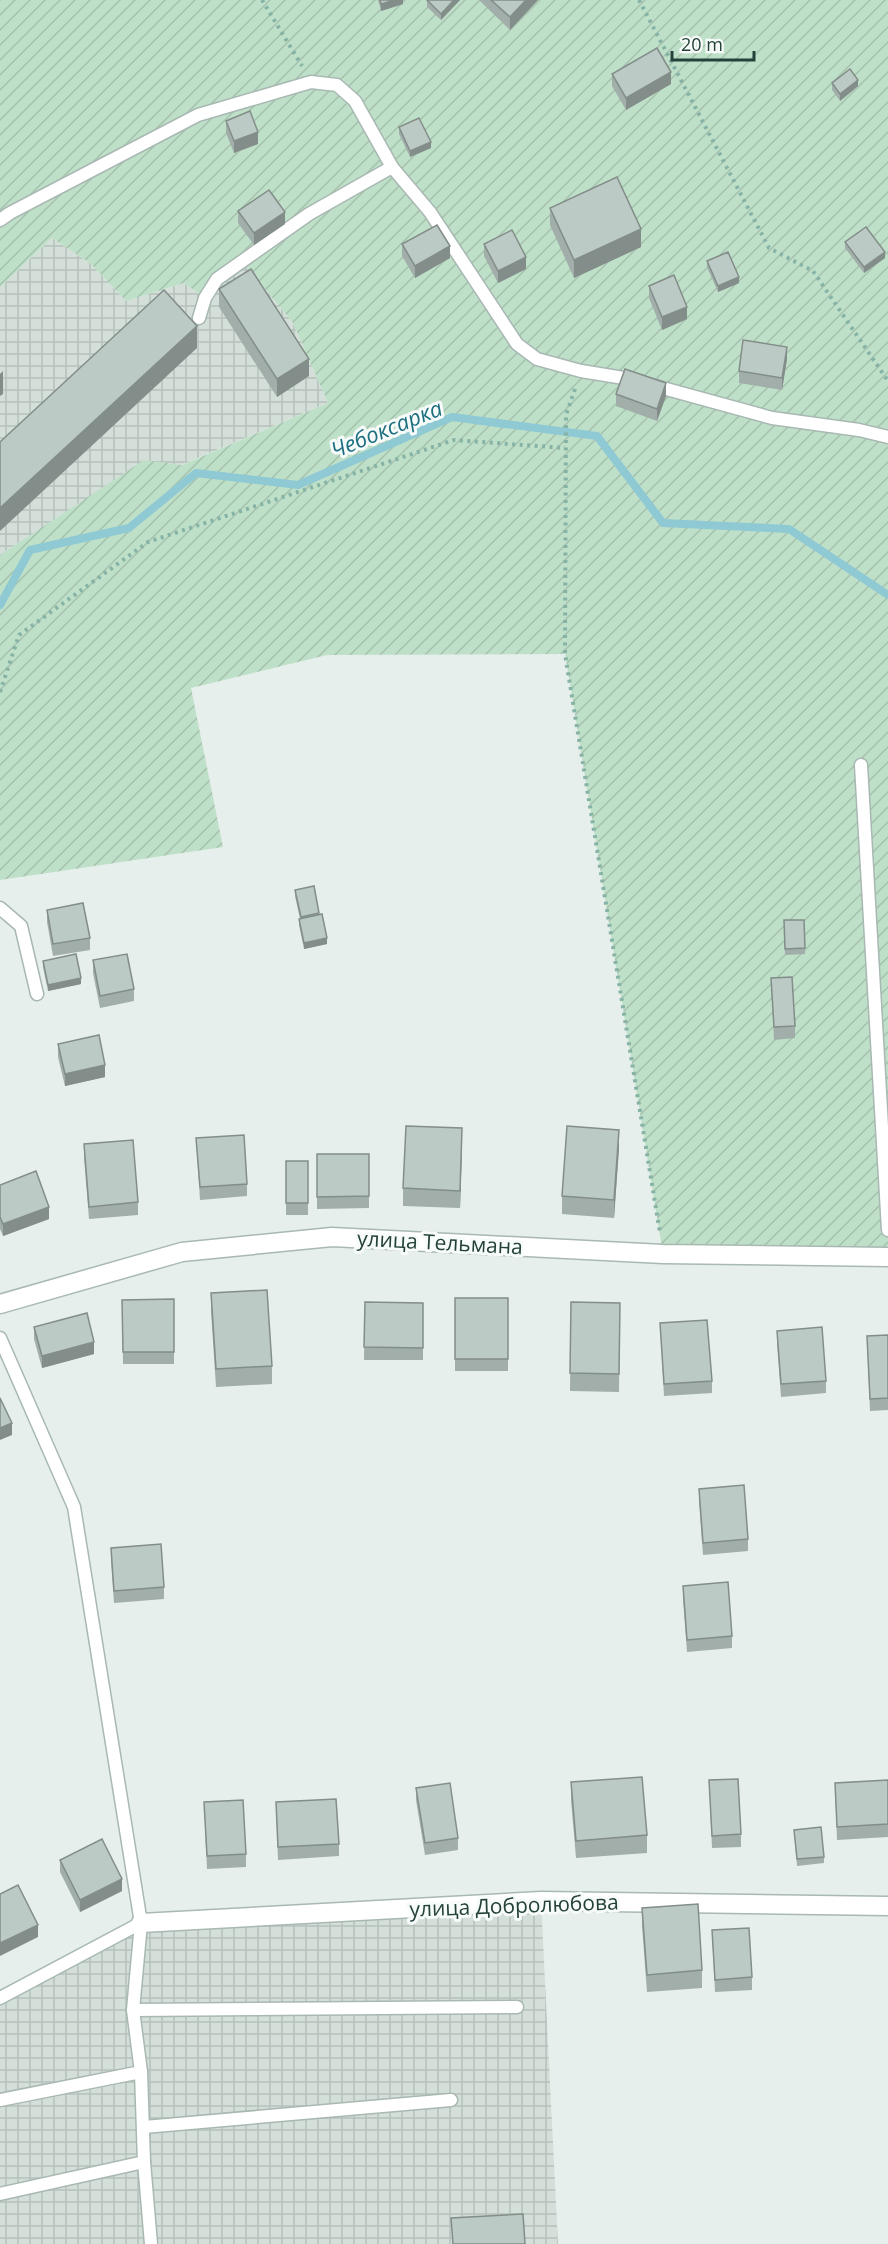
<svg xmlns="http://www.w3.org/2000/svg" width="888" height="2244" viewBox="0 0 888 2244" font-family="'Open Sans',sans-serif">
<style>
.industrial{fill:url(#industrial-grid)}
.garden{fill:url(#garden-furrows)}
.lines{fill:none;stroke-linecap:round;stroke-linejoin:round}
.stream{stroke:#8ec9d4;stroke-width:8}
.lane-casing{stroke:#a8b8b2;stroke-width:15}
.street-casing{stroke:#a8b8b2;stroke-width:21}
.path{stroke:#86b3a5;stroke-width:4;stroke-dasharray:3 4.5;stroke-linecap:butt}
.lane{stroke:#fff;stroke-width:12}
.street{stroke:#fff;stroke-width:18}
.wall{fill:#a1aea9}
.shaded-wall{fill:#838d89}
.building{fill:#bbcac4;stroke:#838d89;stroke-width:1.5}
.labels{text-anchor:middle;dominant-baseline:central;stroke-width:6;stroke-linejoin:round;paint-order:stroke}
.street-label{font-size:21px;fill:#24423a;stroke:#f7fbf9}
.water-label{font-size:22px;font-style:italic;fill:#1c6f80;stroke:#f7fbf9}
</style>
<defs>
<pattern id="industrial-grid" width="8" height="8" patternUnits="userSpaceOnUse" patternTransform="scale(1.5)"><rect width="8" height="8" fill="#d4dfda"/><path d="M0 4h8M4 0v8" fill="none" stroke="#b6c1bc"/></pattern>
<pattern id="garden-furrows" width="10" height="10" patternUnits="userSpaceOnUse" patternTransform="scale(1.5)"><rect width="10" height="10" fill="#bfe0c8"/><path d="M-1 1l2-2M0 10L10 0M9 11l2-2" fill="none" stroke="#a4c1ad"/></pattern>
</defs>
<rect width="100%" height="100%" fill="#e6efeb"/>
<g class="industrial">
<path d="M 52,238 L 90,263 L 126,301 L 184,283 L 205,298 L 247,266 L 293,323 L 328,403 L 181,465 L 144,461 L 0,555 L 0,287 Z"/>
<path d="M 541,1901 L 558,2244 L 0,2244 L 0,1998 L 141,1923 Z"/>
</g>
<path class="garden" d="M 0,0 L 888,0 L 888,1257 L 663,1254 L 565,654 L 327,655 L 191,688 L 223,847 L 0,880 L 0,555 L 144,460 L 182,465 L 328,403 L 293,323 L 247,267 L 205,298 L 184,283 L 126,301 L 90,263 L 52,238 L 0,287 Z"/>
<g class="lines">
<path class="stream" d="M 0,605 L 30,550 L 129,528 L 196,473 L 298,485 L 452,417 L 597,436 L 663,523 L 789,529 L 888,595"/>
<g class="lane-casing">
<g id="lane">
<path d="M 0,220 L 10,213 L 198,115 L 311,82 L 337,85 L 355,101 L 392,167 L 430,212 L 517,344 L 537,359 L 581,371 L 630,379 L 772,418 L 859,430 L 888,437"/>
<path d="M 199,318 L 205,298 L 217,279 L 309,214 L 392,167"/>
<path d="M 861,765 L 888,1230"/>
<path d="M 0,908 L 21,926 L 37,994"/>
<path d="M 0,1338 L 74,1507 L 141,1923 L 133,2010 L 141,2072 L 144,2162 L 151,2244"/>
<path d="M 0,1998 L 141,1923"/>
<path d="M 133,2010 L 517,2007"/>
<path d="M 0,2100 L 141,2072"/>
<path d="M 144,2127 L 451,2100"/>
<path d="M 0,2194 L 144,2162"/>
</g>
</g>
<g class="street-casing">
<g id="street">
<path d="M 0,1304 L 182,1252 L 332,1237 L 663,1254 L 888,1257"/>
<path d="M 141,1923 L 541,1901 L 888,1906"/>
</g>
</g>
<g class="path">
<path d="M 262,0 L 302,66"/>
<path d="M 639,0 L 769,248 L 813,271 L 888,381"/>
<path d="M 575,389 L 566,415 L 565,654 L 660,1233"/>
<path d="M 0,692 L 19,635 L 148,542 L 454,440 L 565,448"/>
</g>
<use href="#lane" class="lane"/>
<use href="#street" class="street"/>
</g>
<g class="wall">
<path d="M 378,0 L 403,0 L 403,4 L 381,11 Z"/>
<path d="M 427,0 L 460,0 L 441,20 L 427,7 Z"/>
<path d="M 479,0 L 538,0 L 510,30 Z"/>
<path d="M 612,74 L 671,84 L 626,110 L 612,86 Z"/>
<path d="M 832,83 L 858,86 L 840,101 L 832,90 Z"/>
<path d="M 226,121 L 258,144 L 234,153 L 226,133 Z"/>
<path d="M 399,127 L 431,148 L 410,157 L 399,134 Z"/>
<path d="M 550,208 L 641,247 L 574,278 L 550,225 Z"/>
<path d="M 238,211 L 285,224 L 254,245 L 238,223 Z"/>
<path d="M 845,242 L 885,258 L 864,273 L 845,248 Z"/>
<path d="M 402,244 L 450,258 L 415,278 L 402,256 Z"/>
<path d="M 484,244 L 526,269 L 498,283 L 484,256 Z"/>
<path d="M 707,261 L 739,283 L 718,292 L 707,267 Z"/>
<path d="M 649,286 L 687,319 L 662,330 L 649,298 Z"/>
<path d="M 219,289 L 309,376 L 277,397 L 219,307 Z"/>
<path d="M 787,359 L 782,390 L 739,383 L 739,371 Z"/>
<path d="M 616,394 L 666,396 L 657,421 L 616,406 Z"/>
<path d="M 295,890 L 319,913 L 327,944 L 304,949 L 299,925 L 300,919 L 295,896 Z"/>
<path d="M 47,910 L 90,938 L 90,950 L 53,956 L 47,922 Z"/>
<path d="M 784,920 L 804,920 L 805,954 L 785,955 Z"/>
<path d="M 93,960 L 134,989 L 134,1001 L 100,1008 L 93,973 Z"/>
<path d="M 43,961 L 81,984 L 48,991 L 43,967 Z"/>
<path d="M 771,978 L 795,1026 L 795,1038 L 774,1040 Z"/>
<path d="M 58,1044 L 105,1077 L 65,1086 L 58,1057 Z"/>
<path d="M 196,1138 L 247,1184 L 247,1196 L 200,1200 Z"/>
<path d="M 84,1144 L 138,1202 L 138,1215 L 89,1219 L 84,1157 Z"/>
<path d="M 462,1146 L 460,1208 L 403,1206 L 403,1188 Z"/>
<path d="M 619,1148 L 614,1218 L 562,1214 L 562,1196 Z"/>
<path d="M 317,1154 L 369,1154 L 369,1208 L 317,1209 Z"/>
<rect x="286" y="1161" width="22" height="54"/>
<path d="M 0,1185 L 49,1219 L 3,1236 L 0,1229 Z"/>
<path d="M 211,1293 L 272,1366 L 272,1384 L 216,1387 L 211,1311 Z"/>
<rect x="455" y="1298" width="53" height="73"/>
<path d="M 174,1299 L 174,1364 L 123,1364 L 122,1300 Z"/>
<path d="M 365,1302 L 423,1303 L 423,1360 L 364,1360 Z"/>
<path d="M 571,1302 L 620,1303 L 619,1392 L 570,1391 Z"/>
<path d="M 660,1323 L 712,1381 L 712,1393 L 664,1396 Z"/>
<path d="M 34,1327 L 94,1354 L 42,1368 L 34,1339 Z"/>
<path d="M 777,1331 L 826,1381 L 826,1393 L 781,1397 L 777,1343 Z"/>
<path d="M 888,1335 L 888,1410 L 870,1411 L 867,1336 Z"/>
<path d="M 699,1489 L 748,1539 L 748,1551 L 703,1555 L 699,1501 Z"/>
<path d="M 111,1548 L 164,1587 L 164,1599 L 114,1603 L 111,1560 Z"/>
<path d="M 683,1586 L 732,1636 L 732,1648 L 687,1652 L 683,1598 Z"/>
<path d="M 709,1780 L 741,1834 L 741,1847 L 712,1848 Z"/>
<path d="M 888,1780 L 888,1837 L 837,1840 L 835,1783 Z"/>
<path d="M 571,1782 L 647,1835 L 647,1853 L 576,1858 L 571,1800 Z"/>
<path d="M 416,1788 L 458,1838 L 458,1850 L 425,1855 L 416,1800 Z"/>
<path d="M 204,1802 L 246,1854 L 246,1867 L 207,1869 Z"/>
<path d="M 276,1802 L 339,1844 L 339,1856 L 278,1860 Z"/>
<path d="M 794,1830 L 824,1857 L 824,1863 L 797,1866 Z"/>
<path d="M 60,1860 L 122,1891 L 80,1912 L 60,1872 Z"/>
<path d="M 642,1908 L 702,1970 L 702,1988 L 647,1992 L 642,1926 Z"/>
<path d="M 712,1930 L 752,1977 L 752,1990 L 715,1992 Z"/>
</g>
<g class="shaded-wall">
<path d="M 395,0 L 403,0 L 403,4 L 381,11 L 381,4 Z"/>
<path d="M 454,0 L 460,0 L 441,20 L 441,14 Z"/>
<path d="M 526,0 L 538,0 L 510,30 L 510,17 Z"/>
<path d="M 671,72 L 671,84 L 626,110 L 626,98 Z"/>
<path d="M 858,80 L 858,86 L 840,101 L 840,94 Z"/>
<path d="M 258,132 L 258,144 L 234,153 L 234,141 Z"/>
<path d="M 431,142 L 431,148 L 410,157 L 410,151 Z"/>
<path d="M 285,212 L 285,224 L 254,245 L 254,233 Z"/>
<path d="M 641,229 L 641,247 L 574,278 L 574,260 Z"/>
<path d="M 450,246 L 450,258 L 415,278 L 415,266 Z"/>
<path d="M 885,252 L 885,258 L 864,273 L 864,267 Z"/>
<path d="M 526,257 L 526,269 L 498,283 L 498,271 Z"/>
<path d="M 739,277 L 739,283 L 718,292 L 718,286 Z"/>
<path d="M 687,307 L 687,319 L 662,330 L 662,317 Z"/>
<path d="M 197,326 L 197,348 L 0,531 L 0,508 Z"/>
<path d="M 787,347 L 787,359 L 782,390 L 782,378 Z"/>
<path d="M 309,359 L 309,376 L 277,397 L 277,379 Z"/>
<path d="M 3,371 L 3,394 L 0,396 L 0,374 Z"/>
<path d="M 666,383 L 666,396 L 657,421 L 657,409 Z"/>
<path d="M 327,938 L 327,944 L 304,949 L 304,943 Z"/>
<path d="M 81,978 L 81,984 L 48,991 L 48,985 Z"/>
<path d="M 105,1065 L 105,1077 L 65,1086 L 65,1074 Z"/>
<path d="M 462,1128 L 462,1146 L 460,1208 L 460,1191 Z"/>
<path d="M 619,1130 L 619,1148 L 614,1218 L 614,1200 Z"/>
<path d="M 49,1207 L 49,1219 L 3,1236 L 3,1224 Z"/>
<path d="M 94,1342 L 94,1354 L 42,1368 L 42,1356 Z"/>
<path d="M 12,1423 L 12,1435 L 0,1440 L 0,1428 Z"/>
<path d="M 122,1879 L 122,1891 L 80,1912 L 80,1900 Z"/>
<path d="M 38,1925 L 38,1937 L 0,1956 L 0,1943 Z"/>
</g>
<g class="building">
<path d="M 380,0 L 395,0 L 381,4 Z"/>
<path d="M 427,0 L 454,0 L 441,14 Z"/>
<path d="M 491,0 L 526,0 L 510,17 Z"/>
<path d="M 657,48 L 671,72 L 626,98 L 612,74 Z"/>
<path d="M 850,69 L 858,80 L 840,94 L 832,83 Z"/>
<path d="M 250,111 L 258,132 L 234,141 L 226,121 Z"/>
<path d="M 419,118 L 431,142 L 410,151 L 399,127 Z"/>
<path d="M 617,177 L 641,229 L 574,260 L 550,208 Z"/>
<path d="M 269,190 L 285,212 L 254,233 L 238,211 Z"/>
<path d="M 437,225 L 450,246 L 415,266 L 402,244 Z"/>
<path d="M 866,227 L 885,252 L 864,267 L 845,242 Z"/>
<path d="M 512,230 L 526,257 L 498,271 L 484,244 Z"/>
<path d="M 728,252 L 739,277 L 718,286 L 707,261 Z"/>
<path d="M 251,269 L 309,359 L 277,379 L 219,289 Z"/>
<path d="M 674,275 L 687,307 L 662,317 L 649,286 Z"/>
<path d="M 164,290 L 197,326 L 0,508 L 0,442 Z"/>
<path d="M 743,340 L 787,347 L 782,378 L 739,371 Z"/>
<path d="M 625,369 L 666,383 L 657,409 L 616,394 Z"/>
<path d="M 314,886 L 319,913 L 301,917 L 295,890 Z"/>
<path d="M 83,903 L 90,938 L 53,944 L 47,910 Z"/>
<path d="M 322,914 L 327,938 L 304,943 L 299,919 Z"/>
<path d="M 784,920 L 804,920 L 805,948 L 785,949 Z"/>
<path d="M 76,954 L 81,978 L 48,985 L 43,961 Z"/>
<path d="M 127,954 L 134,989 L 100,996 L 93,960 Z"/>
<path d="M 792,977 L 795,1026 L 774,1027 L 771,978 Z"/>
<path d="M 99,1035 L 105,1065 L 65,1074 L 58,1044 Z"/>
<path d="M 406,1126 L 462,1128 L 460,1191 L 403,1188 Z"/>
<path d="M 567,1126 L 619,1130 L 614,1200 L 562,1196 Z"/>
<path d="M 244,1135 L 247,1184 L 200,1187 L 196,1138 Z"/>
<path d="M 133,1140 L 138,1202 L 89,1207 L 84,1144 Z"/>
<path d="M 317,1154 L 369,1154 L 369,1196 L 317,1197 Z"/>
<rect x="286" y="1161" width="22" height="42"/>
<path d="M 36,1171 L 49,1207 L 3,1224 L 0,1217 L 0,1185 Z"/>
<path d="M 267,1290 L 272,1366 L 216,1369 L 211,1293 Z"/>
<rect x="455" y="1298" width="53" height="61"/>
<path d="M 174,1299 L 174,1352 L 123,1352 L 122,1300 Z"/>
<path d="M 365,1302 L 423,1303 L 423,1348 L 364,1347 Z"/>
<path d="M 571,1302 L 620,1303 L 619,1374 L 570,1373 Z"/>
<path d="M 87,1313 L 94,1342 L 42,1356 L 34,1327 Z"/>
<path d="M 707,1320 L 712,1381 L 664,1384 L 660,1323 Z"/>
<path d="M 822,1327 L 826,1381 L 781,1384 L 777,1331 Z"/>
<path d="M 888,1335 L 888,1398 L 870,1399 L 867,1336 Z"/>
<path d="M 0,1398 L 12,1423 L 0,1428 Z"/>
<path d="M 744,1485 L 748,1539 L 703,1543 L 699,1489 Z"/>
<path d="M 161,1544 L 164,1587 L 114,1591 L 111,1548 Z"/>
<path d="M 728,1582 L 732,1636 L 687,1640 L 683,1586 Z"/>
<path d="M 642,1777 L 647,1835 L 576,1841 L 571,1782 Z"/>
<path d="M 738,1779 L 741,1834 L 712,1836 L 709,1780 Z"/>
<path d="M 888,1780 L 888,1824 L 837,1827 L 835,1783 Z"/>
<path d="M 450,1783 L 458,1838 L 425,1843 L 416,1788 Z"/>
<path d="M 336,1799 L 339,1844 L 278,1847 L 276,1802 Z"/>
<path d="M 243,1800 L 246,1854 L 207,1856 L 204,1802 Z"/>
<path d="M 821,1827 L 824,1857 L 797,1859 L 794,1830 Z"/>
<path d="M 102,1839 L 122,1879 L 80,1900 L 60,1860 Z"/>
<path d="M 18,1885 L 38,1925 L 0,1943 L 0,1894 Z"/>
<path d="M 698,1904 L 702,1970 L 647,1975 L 642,1908 Z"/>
<path d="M 749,1928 L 752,1977 L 715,1980 L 712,1930 Z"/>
<path d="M 523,2214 L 525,2244 L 453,2244 L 451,2218 Z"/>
</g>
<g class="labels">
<g class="street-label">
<text transform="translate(440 1242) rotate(3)">улица Тельмана</text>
<text transform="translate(514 1905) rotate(-2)">улица Добролюбова</text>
</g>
<g class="water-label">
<text transform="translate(386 428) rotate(-22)">Чебоксарка</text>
</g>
</g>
<path d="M672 51v9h82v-9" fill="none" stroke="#24423a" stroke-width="3"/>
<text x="681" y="51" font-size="18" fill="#24423a" stroke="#f7fbf9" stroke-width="4.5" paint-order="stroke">20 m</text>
</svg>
